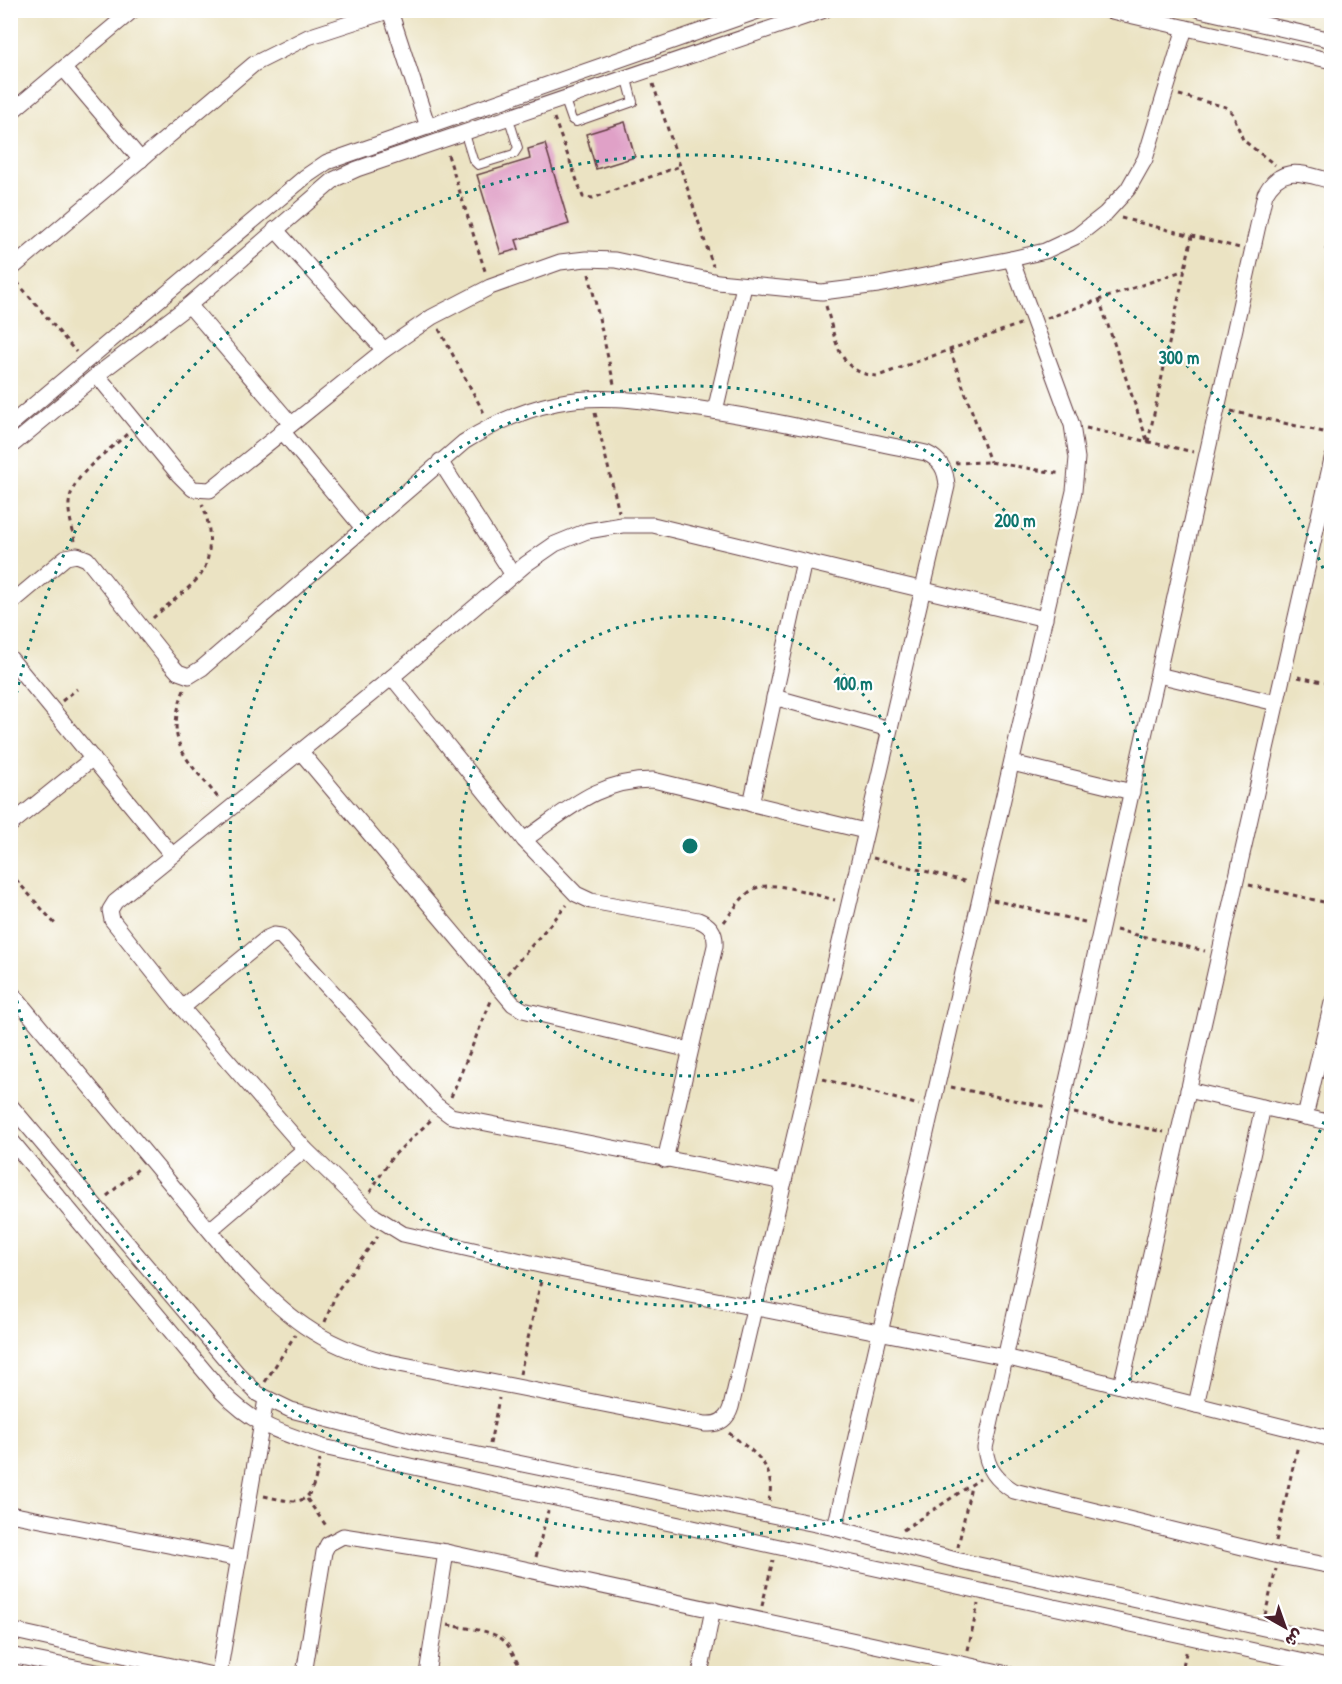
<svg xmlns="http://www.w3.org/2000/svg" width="1342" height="1684" viewBox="0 0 1342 1684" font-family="'Patrick Hand','Playpen Sans Arabic',sans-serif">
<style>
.building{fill:#e0a1c7}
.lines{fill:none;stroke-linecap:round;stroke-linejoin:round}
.service-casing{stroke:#623c42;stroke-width:10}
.minor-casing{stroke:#623c42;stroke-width:17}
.path{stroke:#623c42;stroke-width:3;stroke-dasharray:4.5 4.5;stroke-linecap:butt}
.service{stroke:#fff;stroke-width:8}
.minor{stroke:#fff;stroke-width:15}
.ring{fill:none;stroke:#0f766e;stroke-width:3;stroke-dasharray:3 6}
.centre{fill:#0f766e;stroke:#fff;stroke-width:3}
.ring-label{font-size:18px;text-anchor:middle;font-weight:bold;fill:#0f766e;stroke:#fff;stroke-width:4.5;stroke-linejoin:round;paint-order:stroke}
</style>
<rect width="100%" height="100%" fill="#fff"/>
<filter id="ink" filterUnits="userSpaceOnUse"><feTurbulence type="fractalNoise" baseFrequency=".0167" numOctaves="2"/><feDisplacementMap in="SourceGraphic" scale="12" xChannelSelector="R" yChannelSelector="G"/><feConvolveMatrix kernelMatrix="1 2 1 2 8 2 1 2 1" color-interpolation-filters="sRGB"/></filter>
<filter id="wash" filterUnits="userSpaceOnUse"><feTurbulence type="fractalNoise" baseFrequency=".008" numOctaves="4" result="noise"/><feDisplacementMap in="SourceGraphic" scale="24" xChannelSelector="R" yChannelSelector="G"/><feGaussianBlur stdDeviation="1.35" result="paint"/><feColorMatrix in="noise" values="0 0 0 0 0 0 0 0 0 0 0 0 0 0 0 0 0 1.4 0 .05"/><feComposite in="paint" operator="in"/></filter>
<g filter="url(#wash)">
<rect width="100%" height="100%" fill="#ebe3c3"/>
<g id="blocks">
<g class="building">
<path d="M 625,122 L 635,157 L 596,169 L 586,134 Z"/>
<path d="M 545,144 L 569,224 L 516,240 L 519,249 L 501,254 L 477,175 L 530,159 L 528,149 Z"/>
</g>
</g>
</g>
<g filter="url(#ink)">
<use href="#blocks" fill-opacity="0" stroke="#623c42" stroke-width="1.5"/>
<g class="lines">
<g class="service-casing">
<g id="service">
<path d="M 565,100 L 572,120 L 576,122 L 633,102 L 627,79"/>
<path d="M 465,134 L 473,160 L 478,165 L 514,154 L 518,148 L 509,119"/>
</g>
</g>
<g class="minor-casing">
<g id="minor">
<path d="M 1107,10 L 1332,61"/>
<path d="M 1200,10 L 1332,40"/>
<path d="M 390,11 L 428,127"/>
<path d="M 64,69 L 141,160"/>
<path d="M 10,113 L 133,10"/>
<path d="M 1332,181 C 1303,174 1282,163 1265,194 L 985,1448 C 987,1468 996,1480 1014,1491 L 1279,1556 L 1332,1566"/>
<path d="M 275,229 L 384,350"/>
<path d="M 10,270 L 254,64 L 308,37 L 391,10"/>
<path d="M 189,305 L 291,424"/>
<path d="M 97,375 L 179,475 L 193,489 L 210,490 L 384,350 L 432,317 L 490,287 L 560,262 L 586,259 L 615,260 L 718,282 L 822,292 L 878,285 L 1011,259 L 1045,251 L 1077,236 L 1105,214 L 1128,189 L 1145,159 L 1185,28"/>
<path d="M 715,411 L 744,286"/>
<path d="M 10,425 L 305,177 L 327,162 L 761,10"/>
<path d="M 282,431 L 363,528"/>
<path d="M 10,447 L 97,375 L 189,305 L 335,179 L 357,169 L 825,10"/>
<path d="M 440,461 L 513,575"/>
<path d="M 10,604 L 66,557 L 77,555 L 87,559 L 169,662 L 178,672 L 189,676 L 202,668 L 464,442 C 493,424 523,410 556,403 C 597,394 638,400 679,406 C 762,417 844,436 926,453 C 941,460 946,470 947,486 L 731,1407 C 727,1420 719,1425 705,1424 L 384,1361 C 320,1345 284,1315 240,1267 L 10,991"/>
<path d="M 1045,619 L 653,525 L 622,525 L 587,531 L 555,544 L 526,564 L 392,677 L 115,902 L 110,910 L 112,920 L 182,1008 L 305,1149 L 374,1216 L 403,1234 L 544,1266 L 1005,1357 L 1332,1439"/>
<path d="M 10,658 L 172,855"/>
<path d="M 1158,675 L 1276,703"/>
<path d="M 392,677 L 524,840 L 576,894 L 591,901 L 698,920 C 711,925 716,933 715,946 L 665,1160"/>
<path d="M 774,697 L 889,729"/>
<path d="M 300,751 L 513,1004 L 523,1010 L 690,1050"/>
<path d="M 1012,763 L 1132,792"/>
<path d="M 751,804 L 804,561"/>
<path d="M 10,825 L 93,758"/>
<path d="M 524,840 C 568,810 597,780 653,780 L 865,831"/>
<path d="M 182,1008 L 267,938 L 274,935 L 281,936 L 436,1105 L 451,1116 L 784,1182"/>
<path d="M 1188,1090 L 1332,1123"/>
<path d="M 10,1105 L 238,1374 L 258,1394 L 291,1410 L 420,1443 L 835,1528 L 956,1560 L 1332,1643"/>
<path d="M 1305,1117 L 1332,1003"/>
<path d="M 10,1139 L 221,1391 C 256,1427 278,1431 323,1447 L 1332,1668"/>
<path d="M 210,1230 L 305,1149"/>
<path d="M 1121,1386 L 1332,459"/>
<path d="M 1196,1405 L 1263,1107"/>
<path d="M 10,1514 L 239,1559"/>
<path d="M 835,1528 L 1074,491 L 1077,458 L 1072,425 L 1011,259"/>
<path d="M 10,1630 L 208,1674"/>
<path d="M 10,1655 L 106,1674"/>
<path d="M 219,1674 L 266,1399"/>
<path d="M 304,1674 L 324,1552 L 328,1544 L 343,1536 L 446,1552 L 1008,1674"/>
<path d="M 427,1674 L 446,1552"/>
<path d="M 700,1674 L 713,1609"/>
</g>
</g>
<g class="path">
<path d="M 653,84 L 713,266"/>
<path d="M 1179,95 L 1226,107 L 1233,114 L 1243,140 L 1275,165"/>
<path d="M 554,118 L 583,197 L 593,198 L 680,166"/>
<path d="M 448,155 L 486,274"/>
<path d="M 1121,218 L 1240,248"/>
<path d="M 1332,222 L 1326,249 L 1332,263"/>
<path d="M 589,274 L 614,384"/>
<path d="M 17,282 L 76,352"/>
<path d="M 1099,299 L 1147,440"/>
<path d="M 826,306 C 836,339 837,374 878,376 L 1020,324"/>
<path d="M 1047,318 L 1185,270"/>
<path d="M 439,329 L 484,413"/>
<path d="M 950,350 L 990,462"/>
<path d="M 1231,411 L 1332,434"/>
<path d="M 595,413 L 619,512"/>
<path d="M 1086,428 L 1194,452"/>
<path d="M 1148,442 L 1192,236"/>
<path d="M 955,463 L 990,462 L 1062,474"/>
<path d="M 75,541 C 73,529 68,515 69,504 C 71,474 107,453 127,434"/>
<path d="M 153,618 C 164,607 195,585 202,573 C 213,555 211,523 202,504"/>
<path d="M 1298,677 L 1332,684"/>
<path d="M 184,690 C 163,745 187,758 219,799"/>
<path d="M 62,701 L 77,689"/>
<path d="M 873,858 L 968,882"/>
<path d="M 10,873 L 56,925"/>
<path d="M 1249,885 L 1332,904"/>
<path d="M 993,900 L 1089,923"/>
<path d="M 724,922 C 732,912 741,897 752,890 C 771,878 814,895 835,900"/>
<path d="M 1116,930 L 1205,951"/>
<path d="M 507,974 L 567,905"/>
<path d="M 823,1079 L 919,1105"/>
<path d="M 951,1087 L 1047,1107"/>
<path d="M 451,1097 L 491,1001"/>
<path d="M 1074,1113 L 1164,1132"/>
<path d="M 370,1192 L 392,1157 L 431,1120"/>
<path d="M 107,1196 L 138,1169"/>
<path d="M 325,1322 L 337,1291 L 378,1236"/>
<path d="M 520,1374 L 541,1281"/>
<path d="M 265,1382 L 295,1335"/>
<path d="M 729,1433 C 755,1454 776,1463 769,1501"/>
<path d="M 490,1444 L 499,1398"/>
<path d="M 264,1496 C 308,1506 310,1504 320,1460"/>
<path d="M 307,1499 L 327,1527"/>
<path d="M 903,1530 L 980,1479"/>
<path d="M 1276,1541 L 1298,1445"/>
<path d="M 958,1547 L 971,1486"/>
<path d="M 10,1549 L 13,1530"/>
<path d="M 536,1557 L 548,1511"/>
<path d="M 762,1606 L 773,1560"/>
<path d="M 1265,1615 L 1276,1569"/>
<path d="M 448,1625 C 467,1629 499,1629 509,1647 C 515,1657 518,1667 528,1674"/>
<path d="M 968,1650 L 978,1604"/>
<path d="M 1181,1674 L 1187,1649"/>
</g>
<use href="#service" class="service"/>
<use href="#minor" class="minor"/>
</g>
</g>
<g class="ring">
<circle cx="690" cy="846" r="230"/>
<circle cx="690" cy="846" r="460"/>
<path d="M1331 1105A691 691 0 0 1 11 972M11 720A691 691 0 0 1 1331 587"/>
</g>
<circle cx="690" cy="846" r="9" class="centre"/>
<g class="ring-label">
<text x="1179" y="364">300 m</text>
<text x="1015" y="527">200 m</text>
<text x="853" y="690">100 m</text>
</g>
<rect width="1342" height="1684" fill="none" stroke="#fff" stroke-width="36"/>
<g transform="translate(1285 1627) rotate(140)" stroke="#ffffff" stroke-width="4.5" paint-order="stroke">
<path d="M0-4.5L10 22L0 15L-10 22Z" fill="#4a1f2b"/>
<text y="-9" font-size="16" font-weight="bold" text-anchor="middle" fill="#4a1f2b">ش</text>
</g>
</svg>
